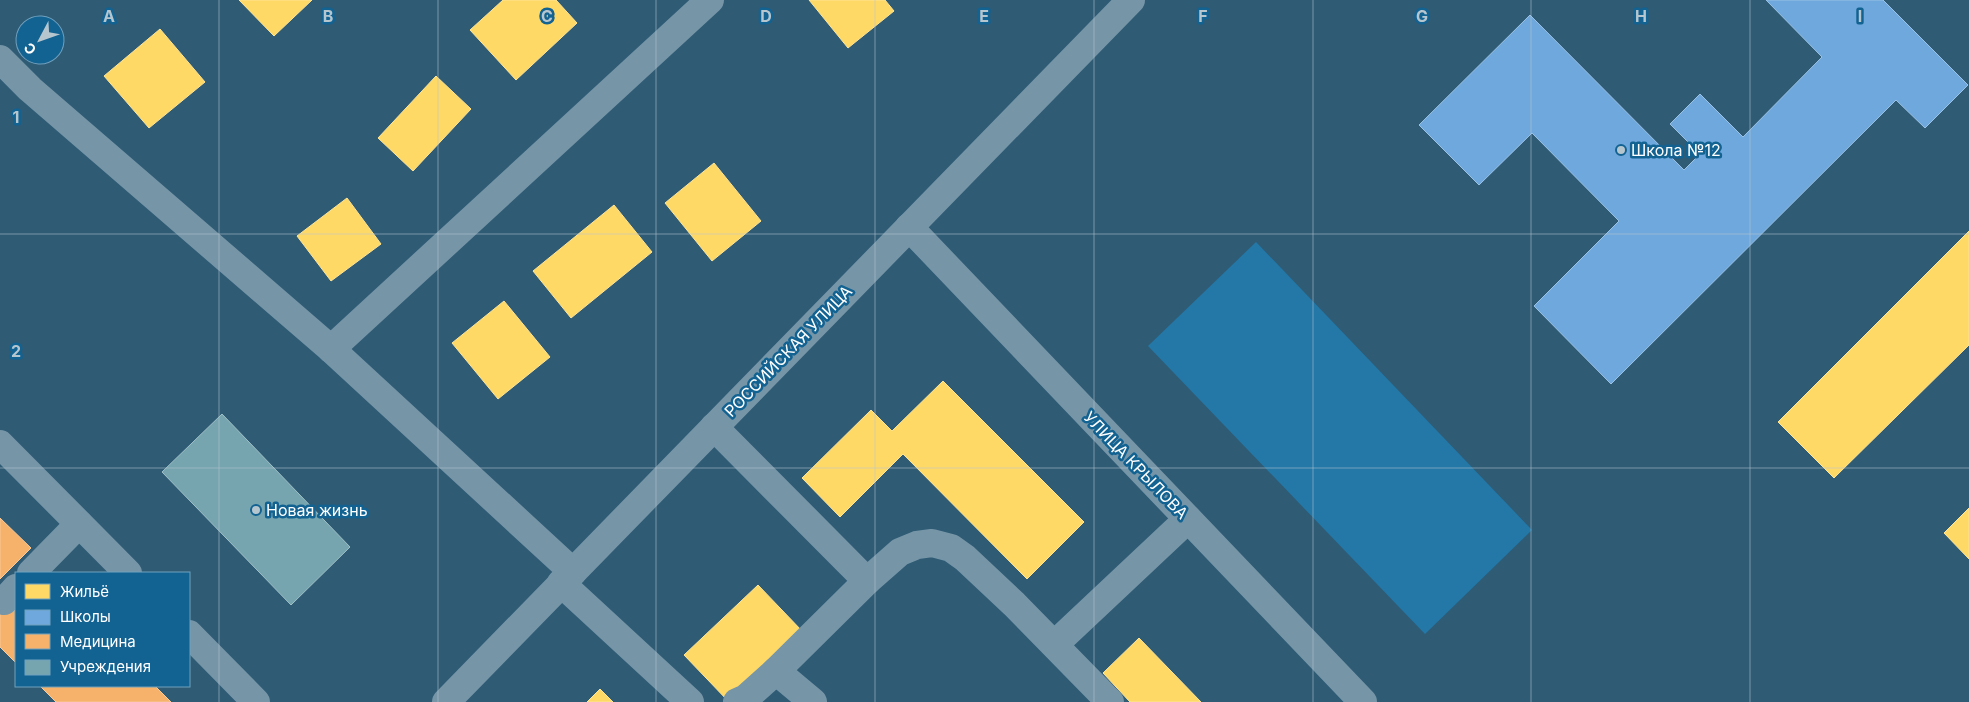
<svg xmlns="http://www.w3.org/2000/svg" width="1969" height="702" viewBox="0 0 1969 702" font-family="Inter,sans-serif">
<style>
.green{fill:#2378a7}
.homes{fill:#ffd966;stroke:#ffe494}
.schools{fill:#6fa8dc;stroke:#9ac2e6}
.health{fill:#f6b26b;stroke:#f9c997}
.public{fill:#76a5af;stroke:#9fc0c7}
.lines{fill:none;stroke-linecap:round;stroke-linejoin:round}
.minor{stroke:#7696a8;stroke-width:28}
.grid{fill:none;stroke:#b6c6cf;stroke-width:1;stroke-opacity:0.55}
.poi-dot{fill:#b6c6cf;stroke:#126292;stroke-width:2}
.labels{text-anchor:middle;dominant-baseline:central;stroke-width:5;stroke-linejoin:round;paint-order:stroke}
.poi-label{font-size:16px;fill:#fff;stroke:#126292;text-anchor:start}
.street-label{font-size:16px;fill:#fff;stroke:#126292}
.grid-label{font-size:16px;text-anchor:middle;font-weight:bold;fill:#b6c6cf;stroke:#126292;stroke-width:5;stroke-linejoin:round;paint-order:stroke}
</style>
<rect width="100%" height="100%" fill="#2f5b75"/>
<path class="green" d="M 1256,242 L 1532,530 L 1425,634 L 1148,346 Z"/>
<g class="homes">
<path d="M 239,0 L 312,0 L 274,36 Z"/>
<path d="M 503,0 L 556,0 L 577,23 L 516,80 L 470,30 Z"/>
<path d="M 809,0 L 885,0 L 894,11 L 848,48 Z"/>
<path d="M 160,29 L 205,82 L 149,128 L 104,76 Z"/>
<path d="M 436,76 L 471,109 L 413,171 L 378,138 Z"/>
<path d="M 714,163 L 761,221 L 712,261 L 665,203 Z"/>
<path d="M 347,198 L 381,244 L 331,281 L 297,236 Z"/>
<path d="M 614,205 L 652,252 L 571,318 L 533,271 Z"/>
<path d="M 1969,231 L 1969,345 L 1834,478 L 1778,422 Z"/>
<path d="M 504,301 L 550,357 L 498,399 L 452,343 Z"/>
<path d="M 943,381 L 1084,522 L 1027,579 L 903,454 L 840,517 L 802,478 L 871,410 L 892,431 Z"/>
<path d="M 1969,508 L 1969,559 L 1944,533 Z"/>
<path d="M 758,585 L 803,632 L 729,702 L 684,655 Z"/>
<path d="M 1139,638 L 1201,702 L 1130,702 L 1103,673 Z"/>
<path d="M 600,689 L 613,702 L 587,702 Z"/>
</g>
<path class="schools" d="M 1766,0 L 1883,0 L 1968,85 L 1925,128 L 1896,100 L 1611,384 L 1534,306 L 1619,221 L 1532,133 L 1479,185 L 1419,125 L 1530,15 L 1684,170 L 1700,154 L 1670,124 L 1700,94 L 1743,137 L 1822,57 Z"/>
<g class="health">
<path d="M 0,518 L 31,548 L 0,579 Z"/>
<path d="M 0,597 L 14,611 L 16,609 L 16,663 L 0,647 Z"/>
<path d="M 40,686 L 155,686 L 171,702 L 56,702 Z"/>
</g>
<path class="public" d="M 222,414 L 350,547 L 291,605 L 162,472 Z"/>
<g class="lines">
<g class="minor">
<path d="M 0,59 L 30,89 L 331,349 L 573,572"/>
<path d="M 909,227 L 1363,702"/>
<path d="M 331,349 L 710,0"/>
<path d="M 714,427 L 867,581 L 776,671"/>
<path d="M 0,444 L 128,573"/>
<path d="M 31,573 L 79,524"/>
<path d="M 867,581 L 900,552 L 917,545 L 932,543 L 951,548 L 965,558 L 1014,604 L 1110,702"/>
<path d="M 561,583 L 690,702"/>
<path d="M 4,601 L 16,588"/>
<path d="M 189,634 L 256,702"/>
<path d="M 1055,644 L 1188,519"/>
<path d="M 446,702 L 1131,0"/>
<path d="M 737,702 L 746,698 L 776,671 L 813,702"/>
</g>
</g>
<path class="grid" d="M 219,0 L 219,702M 438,0 L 438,702M 656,0 L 656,702M 875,0 L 875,702M 1094,0 L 1094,702M 1313,0 L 1313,702M 1531,0 L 1531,702M 1750,0 L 1750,702M 0,234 L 1969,234M 0,468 L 1969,468"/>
<g class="poi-dot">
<circle cx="1621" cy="150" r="5"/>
<circle cx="256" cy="510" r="5"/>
</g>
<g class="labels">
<g class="poi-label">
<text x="1631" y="150">Школа №12</text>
<text x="266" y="510">Новая жизнь</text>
</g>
<g class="street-label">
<text transform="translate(788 351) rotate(-46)">РОССИЙСКАЯ УЛИЦА</text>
<text transform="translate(1136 465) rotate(46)">УЛИЦА КРЫЛОВА</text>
</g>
</g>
<g class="grid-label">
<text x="109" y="22">A</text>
<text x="328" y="22">B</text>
<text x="547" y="22">C</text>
<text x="766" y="22">D</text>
<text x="984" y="22">E</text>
<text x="1203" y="22">F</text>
<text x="1422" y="22">G</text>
<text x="1641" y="22">H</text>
<text x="1860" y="22">I</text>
<text x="16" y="123">1</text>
<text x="16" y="357">2</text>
</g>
<rect x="15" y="572" width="175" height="115" fill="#126292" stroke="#71a1be"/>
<rect x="25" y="584" width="25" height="15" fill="#ffd966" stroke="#71a1be"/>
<text x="60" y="597" font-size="15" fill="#ffffff">Жильё</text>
<rect x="25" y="610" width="25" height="15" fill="#6fa8dc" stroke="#71a1be"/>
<text x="60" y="622" font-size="15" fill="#ffffff">Школы</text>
<rect x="25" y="634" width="25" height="15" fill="#f6b26b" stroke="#71a1be"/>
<text x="60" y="647" font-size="15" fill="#ffffff">Медицина</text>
<rect x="25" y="660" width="25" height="15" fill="#76a5af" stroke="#71a1be"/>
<text x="60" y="672" font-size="15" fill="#ffffff">Учреждения</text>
<g transform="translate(40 40) rotate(229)"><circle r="24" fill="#126292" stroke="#71a1be"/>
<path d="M0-4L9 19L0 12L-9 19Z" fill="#b6c6cf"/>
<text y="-8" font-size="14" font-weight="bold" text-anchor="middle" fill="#ffffff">С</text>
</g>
</svg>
